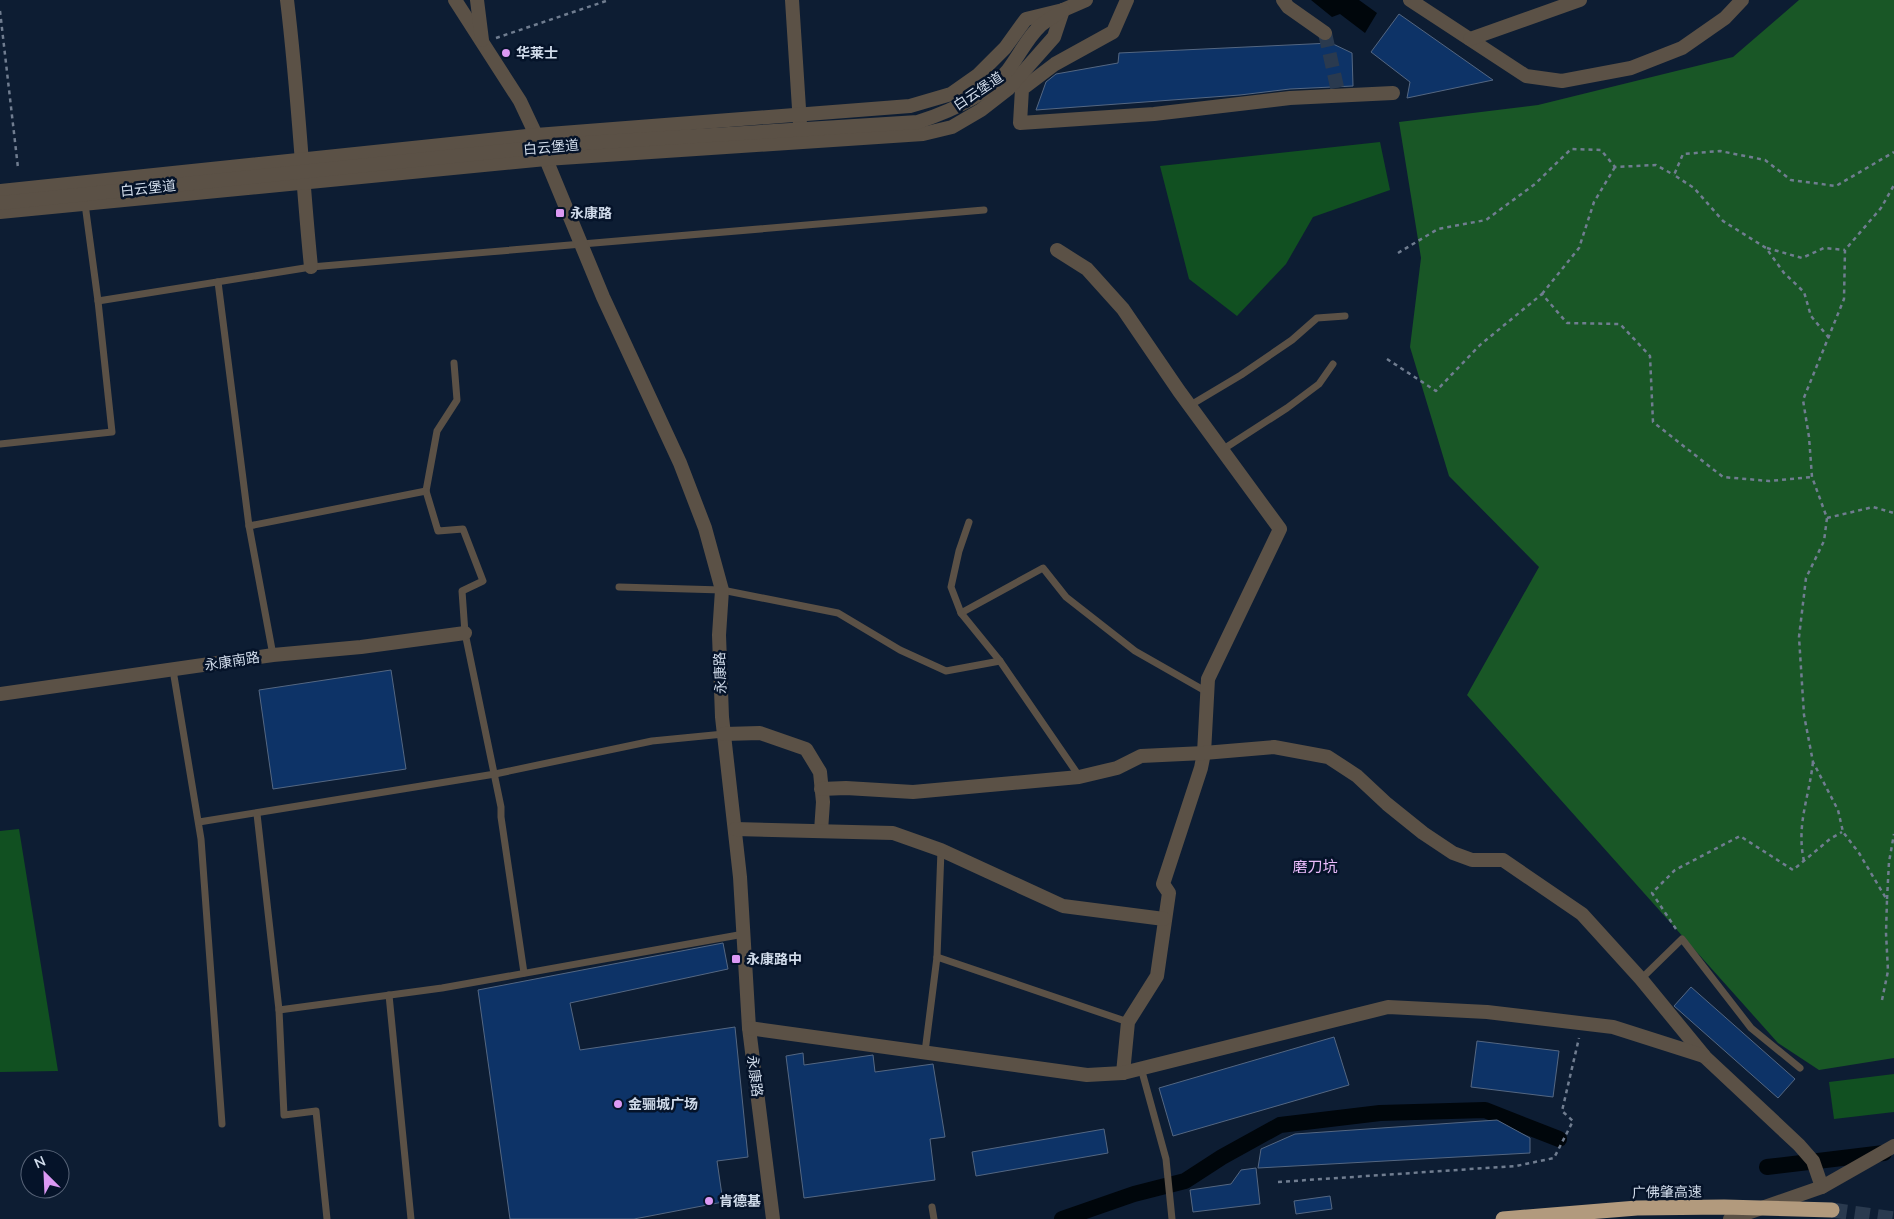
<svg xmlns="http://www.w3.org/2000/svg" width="1894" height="1219" viewBox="0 0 1894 1219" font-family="Mulish,'Noto Sans SC',sans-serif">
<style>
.green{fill:#115021}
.forest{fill:#195726}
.water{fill:#00060b}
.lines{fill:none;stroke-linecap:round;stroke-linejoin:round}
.canal{stroke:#00060b;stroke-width:16}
.building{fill:#0d3367;stroke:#546782}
.minor-tunnel{stroke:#2a3a4f;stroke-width:14;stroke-dasharray:14 7;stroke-linecap:butt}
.motorway-tunnel{stroke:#2a3a4f;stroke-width:15;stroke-dasharray:15 8;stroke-linecap:butt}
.path{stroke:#707d90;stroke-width:2.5;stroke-dasharray:4 4;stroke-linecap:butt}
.service{stroke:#5b5146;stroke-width:7}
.minor{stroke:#5b5146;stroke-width:14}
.minor-bridge{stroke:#5b5146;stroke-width:14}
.motorway-bridge{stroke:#b29a7d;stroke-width:15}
.poi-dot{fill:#dc99f4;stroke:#051329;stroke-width:2}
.labels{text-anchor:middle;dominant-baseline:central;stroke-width:5;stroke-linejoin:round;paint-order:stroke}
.poi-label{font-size:14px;font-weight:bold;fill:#d1dceb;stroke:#051329;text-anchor:start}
.street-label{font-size:14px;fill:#d1dceb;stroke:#051329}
.neighbourhood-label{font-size:15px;fill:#ebbcfc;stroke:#051329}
</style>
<rect width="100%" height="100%" fill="#0d1d33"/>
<g class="green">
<path d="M 1380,142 L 1390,190 L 1313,217 L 1286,264 L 1237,316 L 1189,279 L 1160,166 Z"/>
<path d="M 19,829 L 58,1071 L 0,1072 L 0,831 Z"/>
<path d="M 1894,1074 L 1894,1112 L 1834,1119 L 1829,1082 Z"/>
</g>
<path class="forest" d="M 1799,0 L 1894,0 L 1894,1058 L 1819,1070 L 1778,1043 L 1467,695 L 1539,567 L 1449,476 L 1410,347 L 1421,258 L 1399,122 L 1538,105 L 1733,57 Z"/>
<path class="water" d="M 1311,0 L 1359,0 L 1377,13 L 1365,33 L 1340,14 L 1332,17 Z"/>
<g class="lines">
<g class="canal">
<path d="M 1767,1167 L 1884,1153"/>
<path d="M 1062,1219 L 1134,1194 L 1185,1181 L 1222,1157 L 1280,1125 L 1380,1113 L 1485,1110 L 1559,1139"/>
</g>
</g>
<g class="building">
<path d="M 1399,14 L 1493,80 L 1407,98 L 1410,82 L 1371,52 Z"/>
<path d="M 1331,43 L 1352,53 L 1353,86 L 1290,89 L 1240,95 L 1036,110 L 1046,82 L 1056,74 L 1118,63 L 1119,53 Z"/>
<path d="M 391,670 L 406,769 L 273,789 L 259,690 Z"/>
<path d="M 723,943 L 728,969 L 570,1003 L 580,1050 L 735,1027 L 748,1157 L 717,1161 L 723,1202 L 634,1219 L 510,1219 L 478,990 Z"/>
<path d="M 1691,987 L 1795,1079 L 1778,1098 L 1674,1006 Z"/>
<path d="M 1334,1037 L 1349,1085 L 1173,1136 L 1159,1088 Z"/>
<path d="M 1477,1041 L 1559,1051 L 1553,1097 L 1471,1087 Z"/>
<path d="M 803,1053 L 804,1065 L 873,1055 L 875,1072 L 933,1064 L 945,1137 L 930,1139 L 935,1180 L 804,1198 L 786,1056 Z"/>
<path d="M 1497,1120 L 1530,1138 L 1530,1153 L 1258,1168 L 1261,1149 L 1295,1134 Z"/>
<path d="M 1104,1129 L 1108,1153 L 976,1176 L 972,1152 Z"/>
<path d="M 1256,1168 L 1260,1204 L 1193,1212 L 1190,1190 L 1231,1184 L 1241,1170 Z"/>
<path d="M 1330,1196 L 1332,1209 L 1296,1214 L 1294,1201 Z"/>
</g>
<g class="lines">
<path class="minor-tunnel" d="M 1325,33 L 1339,96"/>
<path class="motorway-tunnel" d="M 1832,1210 L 1894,1219"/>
<g class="path">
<path d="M 0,11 L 18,168"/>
<path d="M 496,38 L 609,0"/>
<path d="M 1767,248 L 1802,258 L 1824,248 L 1845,250"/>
<path d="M 1398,253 L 1438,229 L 1486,220 L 1535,184 L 1571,149 L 1601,150 L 1615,167 L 1656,165 L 1674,175"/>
<path d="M 1542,294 L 1579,248 L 1594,202 L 1615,167"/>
<path d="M 1829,338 L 1811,316 L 1804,292 L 1784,273 L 1766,248 L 1723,221 L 1694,188 L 1674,175 L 1683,154 L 1720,151 L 1765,160 L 1791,180 L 1836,186 L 1894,152"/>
<path d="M 1387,359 L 1436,391 L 1480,345 L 1542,294 L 1567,323 L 1620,324 L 1650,356 L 1653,422 L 1723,477 L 1769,481 L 1812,477"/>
<path d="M 1827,518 L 1873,507 L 1894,513"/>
<path d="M 1804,861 C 1796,825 1809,798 1813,762"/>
<path d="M 1887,899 L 1889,862 L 1894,834"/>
<path d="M 1676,929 L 1652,893 L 1675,870 L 1740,836 L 1793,870 L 1830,839 L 1842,832"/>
<path d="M 1882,1000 L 1888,971 L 1886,933 L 1887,900 L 1859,853 L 1843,832 L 1838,810 L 1813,762 L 1804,715 L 1799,637 L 1806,578 L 1824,541 L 1827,518 L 1812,477 L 1809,437 L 1803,400 L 1844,299 L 1845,250 L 1881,208 L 1894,185"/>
<path d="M 1278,1182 L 1516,1166 L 1554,1158 L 1573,1121 L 1562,1111 L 1579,1038"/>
</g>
<g class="service">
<path d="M 218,282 L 249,526 L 273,655"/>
<path d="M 98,301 L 311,267 L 984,210"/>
<path d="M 454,363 L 457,400 L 437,431 L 426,491 L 438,531 L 463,529 L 483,581 L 462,591 L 465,633 L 501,807 L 501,817 L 524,973"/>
<path d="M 1189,406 L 1241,375 L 1292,340 L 1317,318 L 1345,316"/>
<path d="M 0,444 L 112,432 L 98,301 L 85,204"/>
<path d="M 1222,450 L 1287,408 L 1319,384 L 1333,364"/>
<path d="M 969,522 L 959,551 L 951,587 L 961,613 L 1000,661 L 1079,776"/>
<path d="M 249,526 L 426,491"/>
<path d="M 619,587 L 722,590 L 838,613 L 900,650 L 946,671 L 1000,661"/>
<path d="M 961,613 L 1043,568 L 1066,597 L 1135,651 L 1207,692"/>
<path d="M 173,670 L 201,839 L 222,1124"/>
<path d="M 257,814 L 279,1010 L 284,1115 L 316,1111 L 327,1219"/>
<path d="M 199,822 L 495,774 L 652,741 L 724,734"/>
<path d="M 937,957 L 1128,1022"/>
<path d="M 1641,979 L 1682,939 L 1751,1028 L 1800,1068"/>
<path d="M 389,995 L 411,1219"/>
<path d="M 279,1010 L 442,988 L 744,934"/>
<path d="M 925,1052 L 937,957 L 941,850"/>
<path d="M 1141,1068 L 1166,1159 L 1172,1219"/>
<path d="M 932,1207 L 934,1219"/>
</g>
<g class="minor">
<path d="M 287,0 C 298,89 302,178 311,267"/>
<path d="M 455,0 L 520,101 L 536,135 L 603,297 L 680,463 L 705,528 L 722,590 L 719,635 L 722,717 L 740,877 L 749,1028 L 773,1219"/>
<path d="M 477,0 L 482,40"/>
<path d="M 792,0 L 800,124"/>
<path d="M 1127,0 L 1113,32 L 1055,64 L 1022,89 L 1020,123 L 1154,114 L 1290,98 L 1393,93"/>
<path d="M 1283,0 L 1288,7 L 1325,33"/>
<path d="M 1410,0 L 1526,76 L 1562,81 L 1631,68 L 1682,48 L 1725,18 L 1742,0"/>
<path d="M 1470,39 L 1580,0"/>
<path d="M 0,191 L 536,135 L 910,106 L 951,94 L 978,75 L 1005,48 L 1026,19 L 1063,10 L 1086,0"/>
<path d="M 0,212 L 546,159 L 923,134 L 952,127 L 981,110 L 1008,89 L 1054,37 L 1063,10"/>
<path d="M 1057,250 L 1087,269 L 1123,309 L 1179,391 L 1280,529 L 1208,679 L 1204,753 L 1201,768 L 1163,884 L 1169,893 L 1157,976 L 1128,1022 L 1123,1073"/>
<path d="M 0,694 L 273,655 L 361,647 L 465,633"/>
<path d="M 724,734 L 760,733 L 806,749 L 820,772 L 823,802 L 821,831"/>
<path d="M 821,789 L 846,788 L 913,792 L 1079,777 L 1117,768 L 1141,756 L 1204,753 L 1274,747 L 1328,757 L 1357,776 L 1387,804 L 1423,833 L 1453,853 L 1472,860 L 1503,860 L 1582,914 L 1641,979 L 1705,1057 L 1799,1145 L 1813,1161 L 1822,1187"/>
<path d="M 735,829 L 893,833 L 941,850 L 1063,906 L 1164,919"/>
<path d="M 749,1028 L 1087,1075 L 1123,1073 L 1388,1007 L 1487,1012 L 1613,1027 L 1704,1056"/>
<path d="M 1730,1219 L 1822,1187 L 1894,1146"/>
</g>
<path class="minor-bridge" d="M 0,203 L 570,144 L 918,122 C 948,112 988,95 1008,70 C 1019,56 1027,38 1040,26 C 1047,20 1055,16 1063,10"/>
<path class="motorway-bridge" d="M 1503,1219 L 1637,1208 L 1724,1207 L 1832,1210"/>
</g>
<g class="poi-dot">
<circle cx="506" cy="53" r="5"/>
<rect x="555" y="208" width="10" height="10" rx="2.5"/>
<rect x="731" y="954" width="10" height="10" rx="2.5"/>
<circle cx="618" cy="1104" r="5"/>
<circle cx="709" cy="1201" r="5"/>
</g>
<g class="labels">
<g class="poi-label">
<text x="516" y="53">华莱士</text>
<text x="570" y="213">永康路</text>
<text x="746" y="959">永康路中</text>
<text x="628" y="1104">金骊城广场</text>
<text x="719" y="1201">肯德基</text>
</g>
<g class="street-label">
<text transform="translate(978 91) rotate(-34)">白云堡道</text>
<text transform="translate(551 147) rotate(-5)">白云堡道</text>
<text transform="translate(148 188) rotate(-6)">白云堡道</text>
<text transform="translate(232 661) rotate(-9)">永康南路</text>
<text transform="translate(720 673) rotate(-92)">永康路</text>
<text transform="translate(755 1076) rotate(83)">永康路</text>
<text transform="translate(1667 1192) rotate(-1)">广佛肇高速</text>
</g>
<g class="neighbourhood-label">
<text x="1315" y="866">磨刀坑</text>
</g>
</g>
<g transform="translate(45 1174) rotate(336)"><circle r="24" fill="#051329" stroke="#576377"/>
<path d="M0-4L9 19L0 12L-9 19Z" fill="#dc99f4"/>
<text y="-8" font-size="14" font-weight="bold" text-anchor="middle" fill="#d1dceb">N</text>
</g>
</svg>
